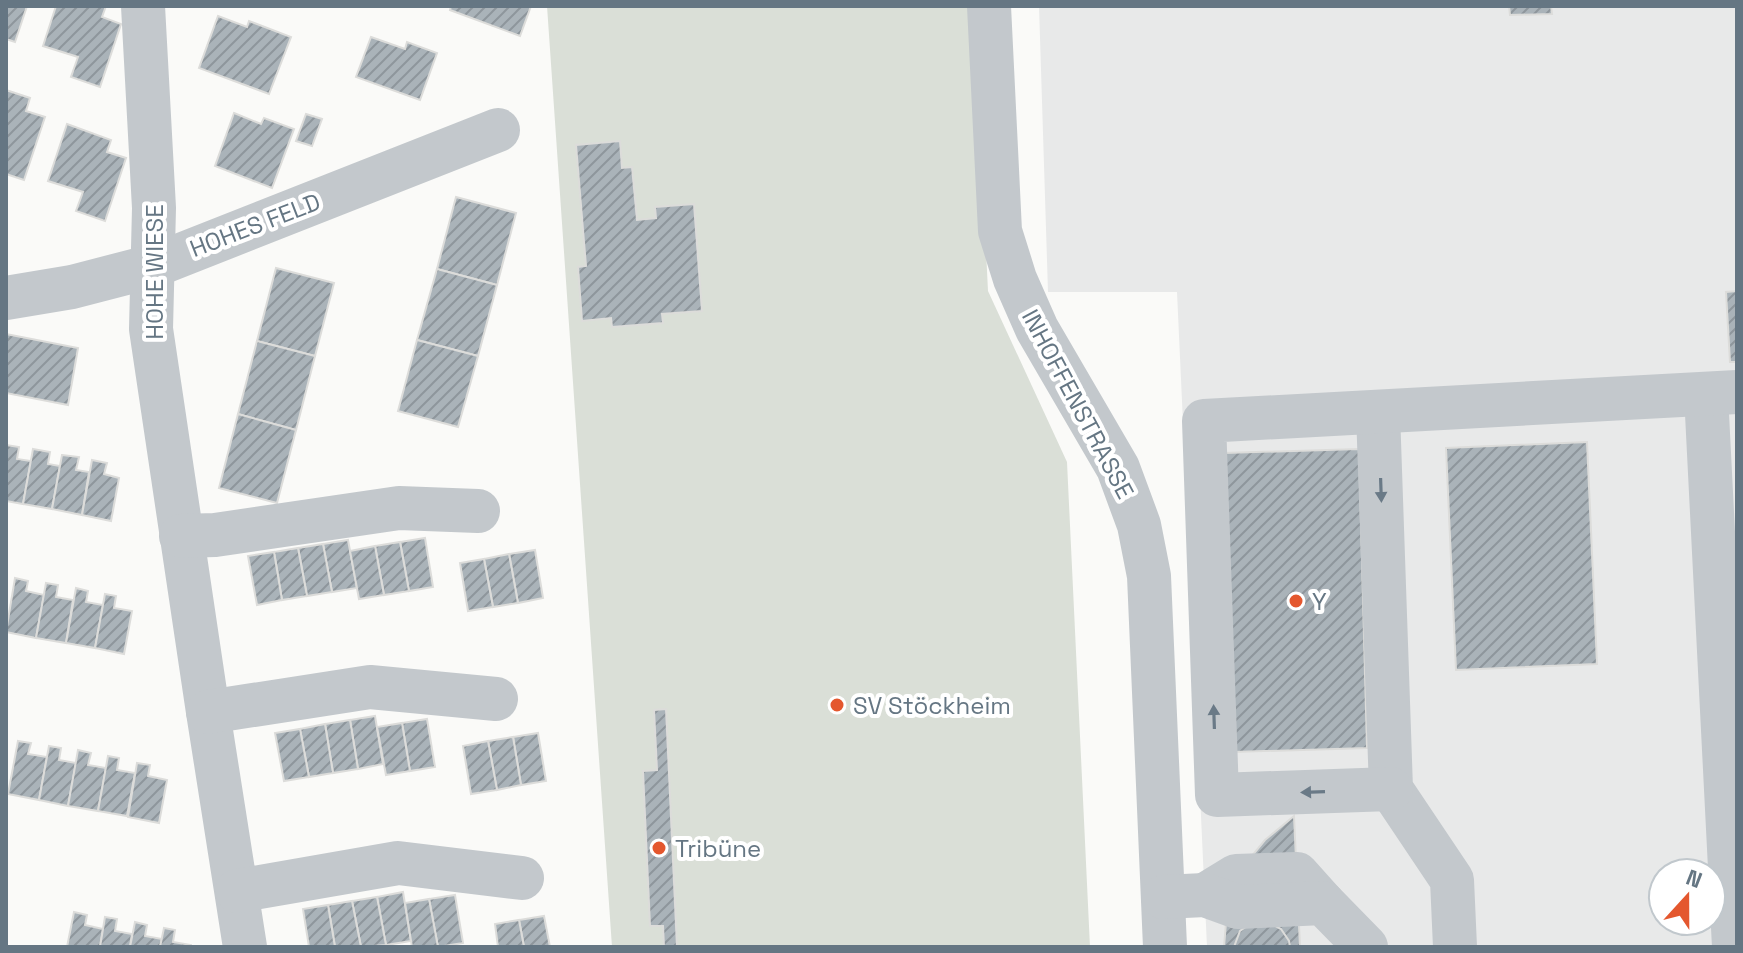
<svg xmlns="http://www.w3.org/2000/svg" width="1743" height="953" viewBox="0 0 1743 953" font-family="'Space Grotesk',sans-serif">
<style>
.built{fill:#e8e9e9;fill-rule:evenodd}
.park{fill:#dadfd7}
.building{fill:url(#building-hatch);stroke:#dcdcda;stroke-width:2}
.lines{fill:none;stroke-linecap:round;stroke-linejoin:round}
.minor{stroke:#c3c8cc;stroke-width:44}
.oneway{fill:#6a7a87}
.poi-dot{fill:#e4572e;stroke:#fff;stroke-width:3}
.labels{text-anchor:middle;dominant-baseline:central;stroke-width:8;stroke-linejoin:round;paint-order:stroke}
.street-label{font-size:24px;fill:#657683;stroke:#fff}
.poi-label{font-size:24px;fill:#657683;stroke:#fff;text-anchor:start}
</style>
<defs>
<pattern id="building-hatch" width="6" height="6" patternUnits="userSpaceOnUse" patternTransform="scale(2)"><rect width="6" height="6" fill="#aab3b9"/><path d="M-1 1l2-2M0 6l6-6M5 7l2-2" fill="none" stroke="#8e969c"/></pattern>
</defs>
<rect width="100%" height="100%" fill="#fafaf8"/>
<path class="built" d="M 1039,6 L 1737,6 L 1737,947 L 1207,947 L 1177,292 L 1048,292 ZM 1663,873 L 1711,873 L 1711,921 L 1663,921 Z"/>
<path class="park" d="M 547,6 L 974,6 L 988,291 L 1067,462 L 1090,947 L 612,947 Z"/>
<g class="building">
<path d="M 6,6 L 27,6 L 15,42 L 6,39 Z"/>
<path d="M 56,6 L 106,6 L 102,17 L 121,24 L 100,87 L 71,77 L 78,57 L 43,46 Z"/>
<path d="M 451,6 L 531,6 L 520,36 L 450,10 Z"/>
<path d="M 1509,6 L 1551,6 L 1552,14 L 1510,15 Z"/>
<path d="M 218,16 L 247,27 L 249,21 L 291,37 L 269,94 L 199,68 Z"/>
<path d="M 371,37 L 405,49 L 407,42 L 437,53 L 420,100 L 356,77 Z"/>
<path d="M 6,90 L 30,98 L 26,111 L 45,117 L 24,180 L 6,174 Z"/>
<path d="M 234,113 L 261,124 L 264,118 L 294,129 L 272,188 L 215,166 Z"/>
<path d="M 306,114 L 322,119 L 312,146 L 296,141 Z"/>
<path d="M 67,124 L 111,140 L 107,152 L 126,158 L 105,221 L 76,211 L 83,192 L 48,181 Z"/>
<path d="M 620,141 L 622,168 L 632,167 L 637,220 L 656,218 L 655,207 L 694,204 L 702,311 L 662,314 L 663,323 L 612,327 L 611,318 L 582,321 L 578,267 L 586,266 L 576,145 Z"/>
<path d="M 456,197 L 516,213 L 497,285 L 437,269 Z"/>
<path d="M 276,268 L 334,283 L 315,356 L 257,341 Z"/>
<path d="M 437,269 L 497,285 L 478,356 L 417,340 Z"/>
<path d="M 1737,291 L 1737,362 L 1730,362 L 1726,292 Z"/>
<path d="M 6,334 L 78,348 L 68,405 L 6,393 Z"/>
<path d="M 417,340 L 478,356 L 458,427 L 398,411 Z"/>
<path d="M 257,341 L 315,356 L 296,430 L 238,414 Z"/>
<path d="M 238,414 L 296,430 L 277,503 L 219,488 Z"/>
<path d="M 1587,442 L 1597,664 L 1456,670 L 1446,448 Z"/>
<path d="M 6,445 L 19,447 L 17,459 L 31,461 L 23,504 L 6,501 Z"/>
<path d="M 33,449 L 50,452 L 48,464 L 60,466 L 52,509 L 23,504 Z"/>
<path d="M 1359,449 L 1367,748 L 1233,752 L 1224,453 Z"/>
<path d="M 62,455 L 79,457 L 76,470 L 89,472 L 82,515 L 52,509 Z"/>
<path d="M 92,460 L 107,463 L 104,474 L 119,478 L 111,521 L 82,515 Z"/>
<path d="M 425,538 L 433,587 L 409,591 L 400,542 Z"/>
<path d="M 348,540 L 357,588 L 332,592 L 323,544 Z"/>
<path d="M 400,542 L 409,591 L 384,595 L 375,546 Z"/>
<path d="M 323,544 L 332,592 L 307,596 L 298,548 Z"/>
<path d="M 375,546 L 384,595 L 359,599 L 350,551 Z"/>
<path d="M 298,548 L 307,596 L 282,600 L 274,552 Z"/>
<path d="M 535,550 L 543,598 L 518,603 L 509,554 Z"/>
<path d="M 274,552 L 282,600 L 257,605 L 248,556 Z"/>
<path d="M 509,554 L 518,603 L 493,607 L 484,559 Z"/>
<path d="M 484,559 L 493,607 L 468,611 L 460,563 Z"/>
<path d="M 15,578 L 28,581 L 26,591 L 44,595 L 36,638 L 6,632 Z"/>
<path d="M 46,583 L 58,585 L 56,597 L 73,600 L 66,643 L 36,638 Z"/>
<path d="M 76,588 L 88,591 L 86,602 L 103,605 L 95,648 L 66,643 Z"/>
<path d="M 105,594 L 116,596 L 114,608 L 132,611 L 124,654 L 95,648 Z"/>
<path d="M 666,709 L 677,947 L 664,947 L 663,926 L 650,926 L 643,771 L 657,770 L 654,710 Z"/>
<path d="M 375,716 L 383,764 L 358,769 L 350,720 Z"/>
<path d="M 427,719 L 435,767 L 410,771 L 402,723 Z"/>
<path d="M 350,720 L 358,769 L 333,773 L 325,724 Z"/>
<path d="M 402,723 L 410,771 L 386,775 L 377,727 Z"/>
<path d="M 325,724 L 333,773 L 309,777 L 300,729 Z"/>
<path d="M 300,729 L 309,777 L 284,781 L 275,733 Z"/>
<path d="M 538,733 L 546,781 L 521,785 L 513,737 Z"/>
<path d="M 513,737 L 521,785 L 497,790 L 488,741 Z"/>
<path d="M 18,741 L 31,743 L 28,754 L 47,757 L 39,800 L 8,794 Z"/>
<path d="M 488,741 L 497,790 L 471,794 L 463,746 Z"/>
<path d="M 49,746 L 61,748 L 59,760 L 76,763 L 68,806 L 39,800 Z"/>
<path d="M 78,750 L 91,753 L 88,765 L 106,768 L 98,811 L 68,806 Z"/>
<path d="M 108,756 L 119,758 L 117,770 L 135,773 L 127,816 L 98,811 Z"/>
<path d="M 137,763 L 150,765 L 148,776 L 167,780 L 159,823 L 128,817 Z"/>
<path d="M 1294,816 L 1300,947 L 1224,947 L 1227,911 L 1251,857 L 1265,840 Z"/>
<path d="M 403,892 L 411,941 L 386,945 L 377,897 Z"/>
<path d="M 455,895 L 463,943 L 438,947 L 429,899 Z"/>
<path d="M 377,897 L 386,945 L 361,947 L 352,901 Z"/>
<path d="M 429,899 L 438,947 L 412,947 L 405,903 Z"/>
<path d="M 352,901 L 361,947 L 335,947 L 328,905 Z"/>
<path d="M 328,905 L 335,947 L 309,947 L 303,909 Z"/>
<path d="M 74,912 L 87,915 L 85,925 L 103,929 L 100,947 L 67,947 Z"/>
<path d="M 544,916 L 550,947 L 524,947 L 519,920 Z"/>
<path d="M 105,917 L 117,919 L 115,931 L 132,934 L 130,947 L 100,947 Z"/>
<path d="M 519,920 L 524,947 L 498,947 L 495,924 Z"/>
<path d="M 135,922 L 147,925 L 145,936 L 162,939 L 160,947 L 130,947 Z"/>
<path d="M 1253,922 L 1268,922 L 1281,929 L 1289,941 L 1290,947 L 1234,947 L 1240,931 Z"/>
<path d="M 164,928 L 175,930 L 173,942 L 191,945 L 191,947 L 160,947 Z"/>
</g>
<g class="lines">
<g class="minor">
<path d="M 143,6 L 154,208 L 151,329 L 208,712 L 245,947"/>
<path d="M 989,6 L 1000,231 L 1015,279 L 1037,329 L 1118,468 L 1139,525 L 1149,576 L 1165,947"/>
<path d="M 6,298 L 72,287 L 153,266 L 498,130"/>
<path d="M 1706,394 L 1734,947"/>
<path d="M 1378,412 L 1391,789 L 1452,880 L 1455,947"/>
<path d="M 181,536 L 215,535 L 399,508 L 478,511"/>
<path d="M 208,712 L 370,687 L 496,699"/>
<path d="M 1391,789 L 1217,795 L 1204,421 L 1737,392"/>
<path d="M 237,891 L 398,863 L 522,878"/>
<path d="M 1205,895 L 1236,876 L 1297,874 L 1323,903"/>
<path d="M 1163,897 L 1205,895 L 1238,907 L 1323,903 L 1366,947"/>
</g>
</g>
<defs><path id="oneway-solid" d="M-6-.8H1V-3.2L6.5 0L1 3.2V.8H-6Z" transform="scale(2)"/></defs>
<g class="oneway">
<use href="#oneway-solid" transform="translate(1381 490) rotate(88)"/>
<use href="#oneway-solid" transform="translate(1214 717) rotate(-92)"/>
<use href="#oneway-solid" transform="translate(1313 792) rotate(178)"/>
</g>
<g class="poi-dot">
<circle cx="1296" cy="601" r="8"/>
<circle cx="837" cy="705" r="8"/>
<circle cx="659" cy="848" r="8"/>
</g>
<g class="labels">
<g class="street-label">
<text transform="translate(255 225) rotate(-21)">HOHES FELD</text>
<text transform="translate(154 272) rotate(-90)">HOHE WIESE</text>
<text transform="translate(1078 404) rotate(62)">INHOFFENSTRASSE</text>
</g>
<g class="poi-label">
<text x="1312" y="601">Y</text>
<text x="853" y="705">SV Stöckheim</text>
<text x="675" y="848">Tribüne</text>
</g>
</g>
<rect width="1743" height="953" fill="none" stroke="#657683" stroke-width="16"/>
<g transform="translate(1687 897) rotate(21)"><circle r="38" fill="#ffffff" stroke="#c1c8cd" stroke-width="2"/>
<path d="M0-6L14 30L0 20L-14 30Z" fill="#e4572e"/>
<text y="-12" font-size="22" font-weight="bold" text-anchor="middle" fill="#657683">N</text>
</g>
</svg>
